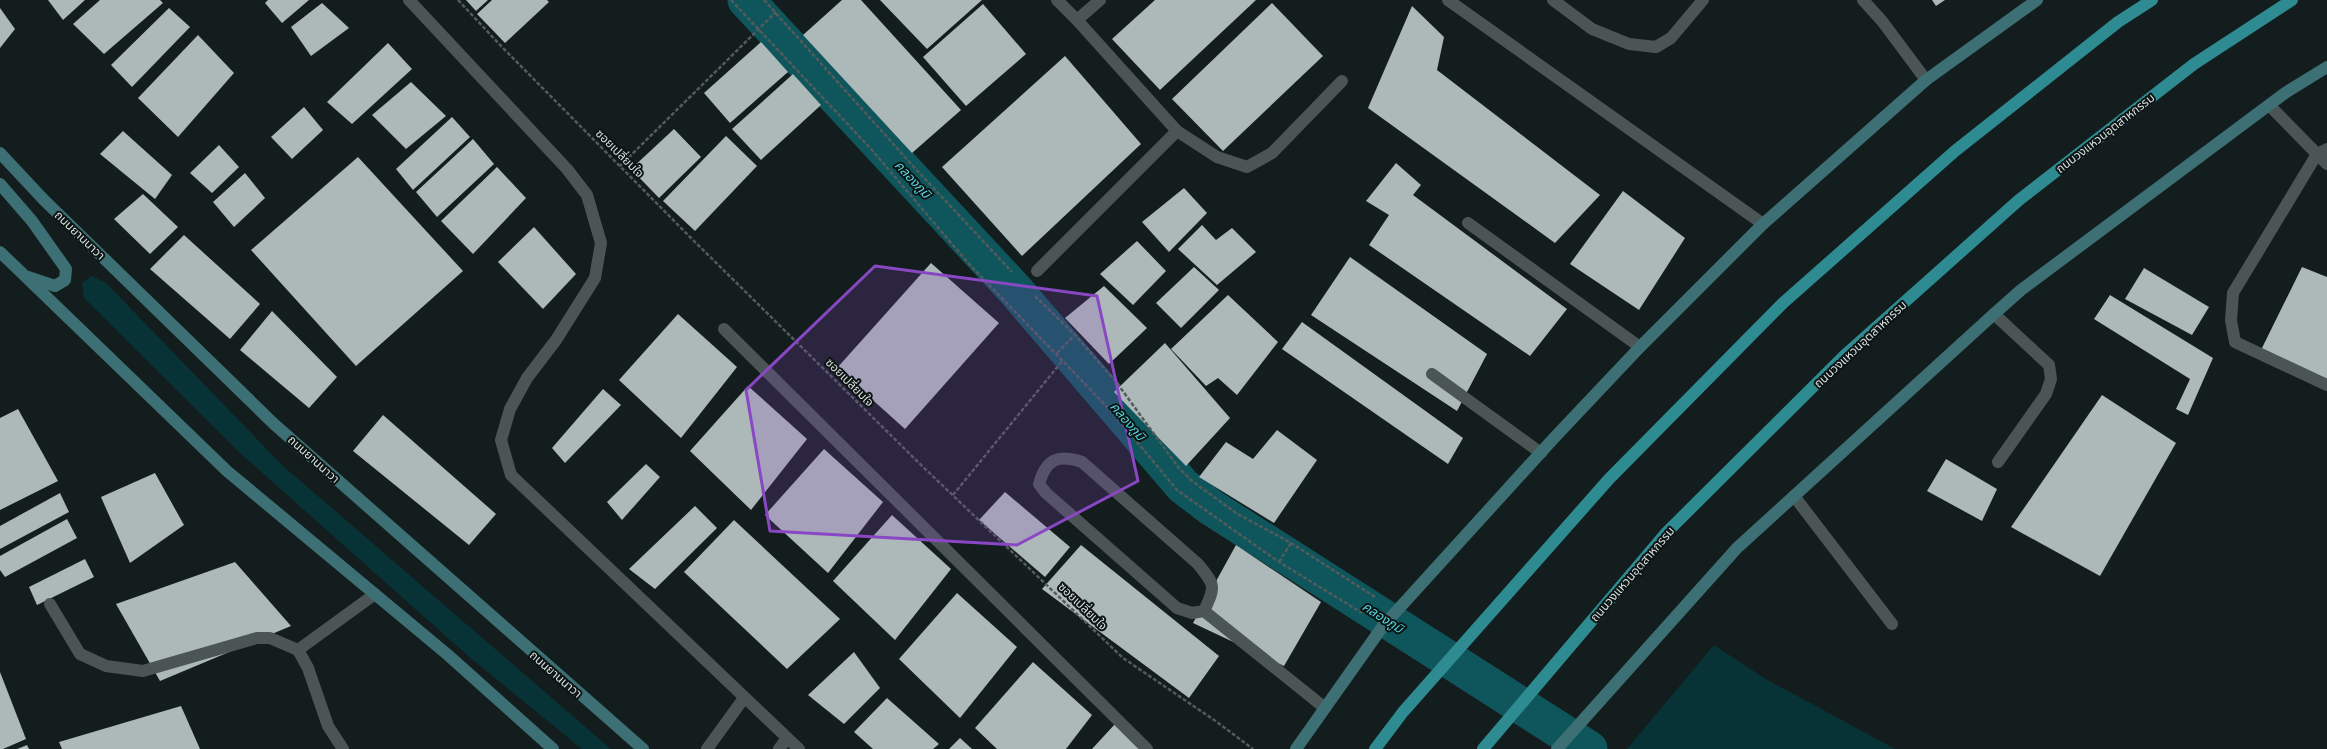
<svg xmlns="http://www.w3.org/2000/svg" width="2327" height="749" viewBox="0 0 2327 749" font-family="'Titillium Web','Noto Sans Thai',sans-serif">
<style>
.green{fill:#073337}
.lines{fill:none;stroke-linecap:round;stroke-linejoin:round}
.canal{stroke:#0e565b;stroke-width:37}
.building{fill:#adb8b9}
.path{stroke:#535b5c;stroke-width:2.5;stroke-dasharray:4 2;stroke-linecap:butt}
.lane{stroke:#4c5556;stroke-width:12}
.street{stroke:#4c5556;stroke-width:12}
.secondary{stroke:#3d7074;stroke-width:12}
.primary{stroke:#2d8b91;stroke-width:12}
.marked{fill:#8947c4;fill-opacity:0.2;stroke:#8947c4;stroke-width:3;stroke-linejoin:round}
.labels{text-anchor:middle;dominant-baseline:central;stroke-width:4;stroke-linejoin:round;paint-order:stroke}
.street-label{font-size:12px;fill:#dadfe0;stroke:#0c1414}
.water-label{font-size:13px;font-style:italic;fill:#56d6e1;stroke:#0c1414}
</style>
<rect width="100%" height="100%" fill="#141d1e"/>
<g class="green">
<path d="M 92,276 L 106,283 L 283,466 L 611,749 L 582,749 L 467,655 L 240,453 L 84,298 L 82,283 Z"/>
<path d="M 1714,645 L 1764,678 L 1895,749 L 1627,749 Z"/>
</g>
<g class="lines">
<path class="canal" d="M 746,0 L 1016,291 L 1183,486 L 1212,508 L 1589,749"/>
</g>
<g class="building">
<path d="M 48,0 L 85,0 L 63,20 Z"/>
<path d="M 100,0 L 160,0 L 163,3 L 104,54 L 73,24 Z"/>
<path d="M 268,0 L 309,0 L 282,23 L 265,3 Z"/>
<path d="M 466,0 L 488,0 L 476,11 Z"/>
<path d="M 492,0 L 547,0 L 549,2 L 505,43 L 477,14 Z"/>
<path d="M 842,0 L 861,0 L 961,110 L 912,153 L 803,35 Z"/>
<path d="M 880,0 L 982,0 L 927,49 Z"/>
<path d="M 1155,0 L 1256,0 L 1160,90 L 1112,39 Z"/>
<path d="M 1932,0 L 1945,0 L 1936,6 Z"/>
<path d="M 322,3 L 349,28 L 311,56 L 291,27 Z"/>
<path d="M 1272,3 L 1323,56 L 1223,151 L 1172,99 Z"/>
<path d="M 983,4 L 1026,54 L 966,106 L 923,57 Z"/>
<path d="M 1412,6 L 1444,37 L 1437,70 L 1600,195 L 1555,243 L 1368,108 Z"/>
<path d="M 0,8 L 15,29 L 0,48 Z"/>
<path d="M 169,8 L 190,27 L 132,87 L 111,65 Z"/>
<path d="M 198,35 L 234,73 L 178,137 L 138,98 Z"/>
<path d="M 761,42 L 788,72 L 730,123 L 704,93 Z"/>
<path d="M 388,43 L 412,69 L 352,124 L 327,102 Z"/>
<path d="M 1065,56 L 1141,144 L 1022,256 L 942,167 Z"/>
<path d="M 793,74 L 821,105 L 761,160 L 732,129 Z"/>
<path d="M 411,82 L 446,116 L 406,149 L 372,115 Z"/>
<path d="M 304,107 L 323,130 L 292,159 L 271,137 Z"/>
<path d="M 452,117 L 470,137 L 413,190 L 396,169 Z"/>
<path d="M 674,129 L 701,157 L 659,198 L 631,169 Z"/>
<path d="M 123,131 L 172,175 L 155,199 L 100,154 Z"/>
<path d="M 726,136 L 757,166 L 695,231 L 663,201 Z"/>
<path d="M 473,139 L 494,164 L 437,217 L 416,192 Z"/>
<path d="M 219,145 L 239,167 L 212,193 L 190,173 Z"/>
<path d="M 358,157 L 463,271 L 356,366 L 251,250 Z"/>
<path d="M 1396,163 L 1421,185 L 1413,195 L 1567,309 L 1530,356 L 1369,245 L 1389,215 L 1366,201 Z"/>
<path d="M 497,167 L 526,198 L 473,254 L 441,221 Z"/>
<path d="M 245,173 L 265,198 L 234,227 L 213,202 Z"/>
<path d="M 1184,188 L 1207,213 L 1169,252 L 1142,222 Z"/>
<path d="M 1623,191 L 1685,238 L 1639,310 L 1570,264 Z"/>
<path d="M 143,194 L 178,227 L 150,254 L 114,219 Z"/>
<path d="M 1202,225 L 1216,240 L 1232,228 L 1256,252 L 1217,285 L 1178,249 Z"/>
<path d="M 534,227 L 576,274 L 543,309 L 498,262 Z"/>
<path d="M 184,235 L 260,304 L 230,339 L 150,269 Z"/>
<path d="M 1137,241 L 1166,271 L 1133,305 L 1100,274 Z"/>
<path d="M 1350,257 L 1487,354 L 1457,411 L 1311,315 Z"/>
<path d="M 931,263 L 999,323 L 905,429 L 837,368 Z"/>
<path d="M 1194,267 L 1219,290 L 1181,328 L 1156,303 Z"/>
<path d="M 2302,267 L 2327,277 L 2327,379 L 2261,350 Z"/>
<path d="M 2144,268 L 2209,307 L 2192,335 L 2125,299 Z"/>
<path d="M 1104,286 L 1147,328 L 1109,364 L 1065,318 Z"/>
<path d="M 1228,295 L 1278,342 L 1237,395 L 1218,378 L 1206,386 L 1171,349 Z"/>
<path d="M 2110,295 L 2213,358 L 2188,415 L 2176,409 L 2190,379 L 2094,319 Z"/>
<path d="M 272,311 L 337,377 L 309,408 L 240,350 Z"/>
<path d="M 678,314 L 737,367 L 681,438 L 619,380 Z"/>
<path d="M 1302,322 L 1463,438 L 1448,464 L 1282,349 Z"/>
<path d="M 1165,343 L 1230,418 L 1186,466 L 1114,392 Z"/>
<path d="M 748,386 L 807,439 L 751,510 L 690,451 Z"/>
<path d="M 603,389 L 621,405 L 565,463 L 552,448 Z"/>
<path d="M 2102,395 L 2176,443 L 2100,576 L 2011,527 Z"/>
<path d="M 18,409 L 58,481 L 0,510 L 0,418 Z"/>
<path d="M 383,415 L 496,514 L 469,545 L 353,451 Z"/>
<path d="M 1277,430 L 1317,460 L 1274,523 L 1199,477 L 1226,442 L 1253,459 Z"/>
<path d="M 824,449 L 883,502 L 828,573 L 765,515 Z"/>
<path d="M 1946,459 L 1997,489 L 1982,521 L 1927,491 Z"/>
<path d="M 646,464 L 660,477 L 622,520 L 607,502 Z"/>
<path d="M 155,473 L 184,525 L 130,563 L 101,497 Z"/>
<path d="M 1005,492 L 1070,547 L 1045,577 L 979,520 Z"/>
<path d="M 60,493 L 69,512 L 0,549 L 0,526 Z"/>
<path d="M 695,506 L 717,528 L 655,589 L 629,569 Z"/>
<path d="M 892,515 L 951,569 L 895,640 L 833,581 Z"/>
<path d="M 67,519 L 77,538 L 5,577 L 0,570 L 0,556 Z"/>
<path d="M 734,520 L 840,619 L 787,669 L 684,572 Z"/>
<path d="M 1081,545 L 1219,656 L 1189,698 L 1042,589 Z"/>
<path d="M 1236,545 L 1321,602 L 1284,666 L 1193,623 Z"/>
<path d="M 85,559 L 94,577 L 37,605 L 29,587 Z"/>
<path d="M 235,562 L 291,626 L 160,681 L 116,604 Z"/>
<path d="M 957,593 L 1017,647 L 960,718 L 899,659 Z"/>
<path d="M 854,652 L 880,688 L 844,724 L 808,695 Z"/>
<path d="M 1033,662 L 1092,715 L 1066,749 L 997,749 L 975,728 Z"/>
<path d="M 0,672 L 26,739 L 3,749 L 0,749 Z"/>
<path d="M 887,698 L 939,744 L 933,749 L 873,749 L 854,732 Z"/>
<path d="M 181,706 L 200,749 L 62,749 L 59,742 Z"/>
<path d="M 1115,724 L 1143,749 L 1092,749 Z"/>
<path d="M 960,738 L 972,749 L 949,749 Z"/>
<path d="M 27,745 L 29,749 L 17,749 Z"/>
</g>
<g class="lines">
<g class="path">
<path d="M 458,0 L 501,46 L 691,238 L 919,463 L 1123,658 L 1217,722 L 1253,749"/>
<path d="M 731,0 L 872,150 L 970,265 L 1113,413 L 1177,490 L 1279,562 L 1362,613"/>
<path d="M 764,0 L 913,166 L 1012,272"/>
<path d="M 620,166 L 776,12"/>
<path d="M 1035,296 L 1075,335 L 1117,383 L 1178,467 L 1192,481 L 1236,513 L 1291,543 L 1375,597"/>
<path d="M 1057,353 L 1075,335"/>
<path d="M 953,495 L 1063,360"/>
<path d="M 1279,562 L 1291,543"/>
</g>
<g class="lane">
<path d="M 1553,0 L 1592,29 L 1629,44 L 1656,47 L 1671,38 L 1703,0"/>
<path d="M 1863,0 L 1882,21 L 1926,80"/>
<path d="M 2327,164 L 2317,154 L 2233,293 L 2231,320 L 2235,342 L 2327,385"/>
<path d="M 1994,314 L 2049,365 L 2051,379 L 2046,394 L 1998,462"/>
<path d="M 724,329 L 1147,749"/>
<path d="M 1794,496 L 1892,624"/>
<path d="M 50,604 L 80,654 L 106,666 L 143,671 L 257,638 L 270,638 L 298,650 L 375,594"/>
<path d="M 1204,611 L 1192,613 L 1177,608 L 1046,493 L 1039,484 C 1046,459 1058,454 1082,462 L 1198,564 C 1215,585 1216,586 1204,611 L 1325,708"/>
<path d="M 298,650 L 308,668 L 328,726 L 343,749"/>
</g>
<g class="street">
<path d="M 409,0 L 567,169 L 587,195 L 601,243 L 595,278 L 556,340 L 527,378 L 510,409 L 501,440 L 511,475 L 799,749"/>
<path d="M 1057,0 L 1077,20 L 1177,131 L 1217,157 L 1247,167 L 1272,153 L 1342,81"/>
<path d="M 1448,0 L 1763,224"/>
<path d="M 1077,20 L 1100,0"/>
<path d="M 2269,105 L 2317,154 L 2327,149"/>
<path d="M 1468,223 L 1640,347"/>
<path d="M 1037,271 L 1177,131"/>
<path d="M 1432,374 L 1541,453"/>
<path d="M 707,749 L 744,698"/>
<path d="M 779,749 L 787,738"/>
</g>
<g class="secondary">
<path d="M 0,153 L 44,200 L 274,424 L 643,749"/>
<path d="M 0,184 L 32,221 L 66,269 L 65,280 L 55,286 L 28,277"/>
<path d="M 0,252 L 227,471 L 448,655 L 553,749"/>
<path d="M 1296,749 L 1383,626 L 1554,438 L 1640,347 L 1763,224 L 1926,80 L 2037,0"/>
<path d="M 1557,749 L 1737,548 L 1994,314 L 2021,290 L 2285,93 L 2327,67"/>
</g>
<g class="primary">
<path d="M 1375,749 L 1403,712 L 1609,479 L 1783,303 L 1955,151 L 2118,22 L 2152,0"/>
<path d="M 1483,749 L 1667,532 L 1844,356 L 2019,200 L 2194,64 L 2292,0"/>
</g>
</g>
<path class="marked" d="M 875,266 L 1097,296 L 1138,481 L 1017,545 L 770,531 L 746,390 Z"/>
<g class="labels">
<g class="street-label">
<text transform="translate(2105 133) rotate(-38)">ถนนวงแหวนอุตสาหกรรม</text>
<text transform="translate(620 153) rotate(45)">ซอยเปลี่ยมใจ</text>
<text transform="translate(80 235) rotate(44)">ถนนยานนาวา</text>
<text transform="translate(1860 344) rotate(-43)">ถนนวงแหวนอุตสาหกรรม</text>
<text transform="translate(850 382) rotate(45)">ซอยเปลี่ยมใจ</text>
<text transform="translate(314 459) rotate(42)">ถนนยานนาวา</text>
<text transform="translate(1632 574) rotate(-49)">ถนนวงแหวนอุตสาหกรรม</text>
<text transform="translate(1083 606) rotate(44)">ซอยเปลี่ยมใจ</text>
<text transform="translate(556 674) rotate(41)">ถนนยานนาวา</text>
</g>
<g class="water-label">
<text transform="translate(913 179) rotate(47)">คลองภูมิ</text>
<text transform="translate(1128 421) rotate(49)">คลองภูมิ</text>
<text transform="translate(1383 617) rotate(33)">คลองภูมิ</text>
</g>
</g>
</svg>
